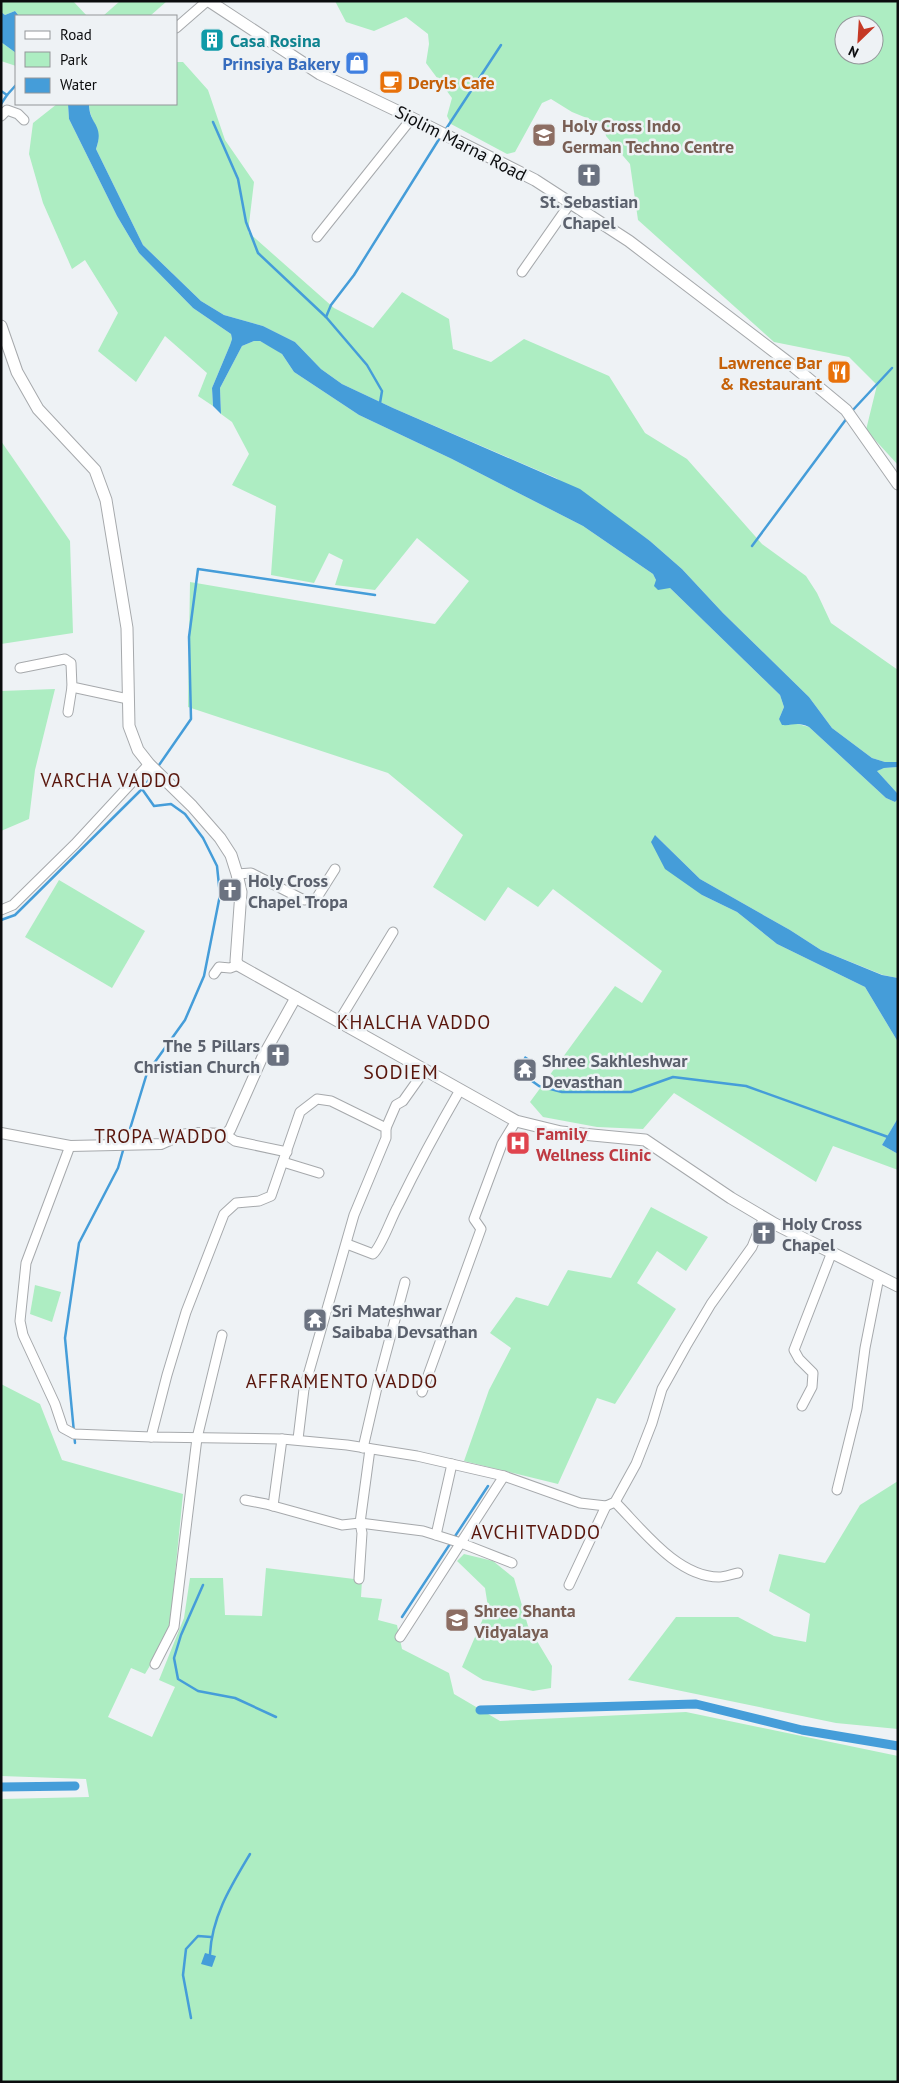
<svg xmlns="http://www.w3.org/2000/svg" width="899" height="2083" viewBox="0 0 899 2083" font-family="'PT Sans',sans-serif">
<style>
.green{fill:#adedc2;fill-rule:evenodd}
.water{fill:#459dd9}
.lines{fill:none;stroke-linecap:round;stroke-linejoin:round}
.stream{stroke:#459dd9;stroke-width:2.5}
.canal{stroke:#459dd9;stroke-width:9}
.minor-casing{stroke:#a6a9ac;stroke-width:11}
.tertiary-casing{stroke:#a6a9ac;stroke-width:12}
.secondary-casing{stroke:#a6a9ac;stroke-width:13}
.minor{stroke:#fff;stroke-width:9}
.tertiary{stroke:#fff;stroke-width:10}
.secondary{stroke:#fff;stroke-width:11}
.labels{text-anchor:middle;dominant-baseline:central;stroke-width:5;stroke-linejoin:round;paint-order:stroke}
.culture-label{font-size:18px;font-weight:bold;fill:#0d838f;stroke:#eef2f5;text-anchor:start}
.shop-label{font-size:18px;font-weight:bold;fill:#366cbe;stroke:#eef2f5;text-anchor:end}
.food-label{font-size:18px;font-weight:bold;fill:#c56008;stroke:#eef2f5;text-anchor:start}
.education-label{font-size:18px;font-weight:bold;fill:#785e54;stroke:#eef2f5;text-anchor:start}
.street-label{font-size:18px;fill:#0b0c0e;stroke:#eef2f5}
.worship-label{font-size:18px;font-weight:bold;fill:#5b616d;stroke:#eef2f5;text-anchor:start}
.health-label{font-size:18px;font-weight:bold;fill:#be3a42;stroke:#eef2f5;text-anchor:start}
.neighbourhood-label{font-size:19px;letter-spacing:1px;fill:#59160c;stroke:#eef2f5}
.quarter-label{font-size:20px;letter-spacing:1px;fill:#59160c;stroke:#eef2f5}
</style>
<rect width="100%" height="100%" fill="#eef2f5"/>
<g class="green">
<path d="M 1,1 L 73,1 L 87,16 L 19,16 L 15,11 L 5,15 L 1,12 Z"/>
<path d="M 120,1 L 167,1 L 150,16 L 103,16 Z"/>
<path d="M 335,1 L 898,1 L 898,465 L 866,430 L 877,385 L 849,357 L 774,342 L 638,220 L 630,164 L 606,136 L 604,125 L 572,112 L 551,99 L 542,103 L 515,152 L 507,154 L 451,124 L 447,116 L 452,98 L 426,63 L 429,44 L 428,34 L 406,17 L 374,31 L 346,22 ZM 844,25 L 874,25 L 874,55 L 844,55 Z"/>
<path d="M 1,42 L 16,53 L 16,66 L 1,61 Z"/>
<path d="M 176,62 L 183,62 L 208,90 L 225,140 L 254,182 L 248,232 L 334,308 L 373,328 L 402,292 L 449,319 L 453,349 L 491,362 L 524,339 L 609,376 L 645,433 L 687,459 L 762,544 L 806,576 L 817,593 L 831,623 L 898,670 L 898,762 L 885,762 L 872,758 L 832,728 L 809,697 L 723,613 L 682,569 L 650,541 L 556,478 L 393,408 L 342,384 L 321,369 L 295,342 L 263,326 L 224,315 L 201,301 L 143,245 L 96,149 C 104,129 89,122 89,104 L 176,104 Z"/>
<path d="M 57,104 L 68,104 L 69,119 L 117,216 L 139,253 L 193,308 L 231,334 L 232,339 L 230,345 L 212,388 L 213,406 L 198,396 L 207,373 L 165,336 L 136,382 L 98,351 L 118,313 L 85,260 L 72,269 L 43,203 L 29,154 L 33,123 Z"/>
<path d="M 254,341 L 260,341 L 272,347 L 282,354 L 294,372 L 359,415 L 452,459 L 583,526 L 653,574 L 656,580 L 664,588 L 670,588 L 780,695 L 784,707 L 779,719 L 789,725 L 794,723 L 809,727 L 886,798 L 895,802 L 898,799 L 898,978 L 883,975 L 821,950 L 790,930 L 700,879 L 655,835 L 702,895 L 737,912 L 777,944 L 865,987 L 898,1042 L 898,1118 L 882,1145 L 898,1154 L 898,1170 L 833,1146 L 816,1182 L 674,1093 L 643,1129 L 597,1127 L 543,1117 L 530,1102 L 615,986 L 642,1003 L 662,971 L 553,889 L 538,907 L 508,887 L 485,921 L 433,887 L 463,835 L 388,773 L 188,707 L 190,582 L 435,624 L 469,581 L 417,538 L 375,590 L 335,585 L 343,560 L 329,553 L 314,583 L 271,575 L 276,506 L 232,485 L 249,454 L 232,422 L 221,414 L 220,388 L 242,346 Z"/>
<path d="M 1,441 L 70,541 L 73,633 L 1,644 Z"/>
<path d="M 55,689 L 35,770 L 29,819 L 1,831 L 1,691 Z"/>
<path d="M 898,767 L 898,794 L 876,770 L 884,768 Z"/>
<path d="M 59,880 L 145,931 L 112,988 L 25,937 Z"/>
<path d="M 651,1207 L 708,1237 L 686,1271 L 657,1251 L 637,1283 L 676,1309 L 615,1404 L 597,1398 L 558,1484 L 464,1461 L 489,1390 L 511,1348 L 490,1333 L 516,1297 L 548,1306 L 568,1270 L 611,1278 Z"/>
<path d="M 35,1285 L 61,1292 L 52,1322 L 30,1314 Z"/>
<path d="M 1,1384 L 40,1404 L 62,1460 L 183,1494 L 169,1634 L 145,1674 L 131,1668 L 108,1717 L 152,1737 L 175,1687 L 159,1680 L 184,1618 L 190,1578 L 223,1578 L 225,1615 L 262,1616 L 266,1568 L 362,1580 L 361,1597 L 382,1599 L 378,1620 L 397,1625 L 402,1649 L 449,1673 L 454,1694 L 500,1721 L 686,1712 L 898,1756 L 898,2082 L 1,2082 L 1,1799 L 89,1797 L 86,1779 L 1,1776 Z"/>
<path d="M 898,1481 L 898,1729 L 836,1723 L 628,1680 L 676,1617 L 738,1617 L 774,1636 L 806,1642 L 810,1614 L 769,1591 L 779,1554 L 825,1563 L 860,1505 Z"/>
<path d="M 464,1554 L 493,1561 L 514,1578 L 528,1626 L 552,1666 L 551,1688 L 533,1691 L 483,1680 L 462,1667 L 488,1607 L 485,1588 L 457,1561 Z"/>
</g>
<g class="water">
<path d="M 15,11 L 19,16 L 16,16 L 16,53 L 1,42 L 1,12 L 5,15 Z"/>
<path d="M 68,104 L 89,104 C 89,125 105,124 96,149 L 143,245 L 201,301 L 224,315 L 263,326 L 295,342 L 321,369 L 342,384 L 393,408 L 580,489 L 650,541 L 682,569 L 723,613 L 809,697 L 832,728 L 872,758 L 885,762 L 898,762 L 898,767 L 884,768 L 877,771 L 898,794 L 898,799 L 895,802 L 886,798 L 809,727 C 797,721 793,726 782,725 L 779,719 L 784,707 L 780,695 L 670,588 L 658,590 L 654,586 L 656,580 L 653,574 L 583,526 L 452,459 L 359,415 L 294,372 L 282,354 L 260,341 L 254,341 L 242,346 L 220,388 L 221,414 L 213,406 L 212,388 L 230,345 L 232,339 L 231,334 L 193,308 L 139,253 L 117,216 L 69,119 Z"/>
<path d="M 655,835 L 700,879 L 790,930 L 821,950 L 882,975 L 898,978 L 898,1042 L 865,987 L 777,944 L 737,912 L 702,895 L 665,869 L 651,842 Z"/>
<path d="M 525,1056 L 536,1063 L 524,1081 L 513,1075 Z"/>
<path d="M 898,1118 L 898,1154 L 882,1145 Z"/>
<path d="M 205,1953 L 216,1956 L 212,1967 L 201,1964 Z"/>
</g>
<g class="lines">
<g class="stream">
<path d="M 1,91 L 7,95 L 16,85"/>
<path d="M 1,104 L 7,95"/>
<path d="M 213,122 L 238,179 L 246,222 L 258,253 L 326,317 L 367,365 L 382,391 L 380,403"/>
<path d="M 444,132 L 501,45"/>
<path d="M 326,317 L 331,305 L 354,275 L 441,136"/>
<path d="M 852,411 L 892,368"/>
<path d="M 752,546 L 847,418"/>
<path d="M 157,768 L 191,719 L 189,637 L 198,569 L 375,595"/>
<path d="M 1,920 L 15,915 L 142,789 L 154,773"/>
<path d="M 525,1076 L 539,1086 L 562,1092 L 631,1092 L 673,1077 L 746,1086 L 888,1137"/>
<path d="M 126,1142 L 147,1073 L 185,1020 L 204,976 L 220,895 L 217,866 L 203,838 L 185,814 L 171,804 L 154,806 L 142,789"/>
<path d="M 75,1443 L 65,1338 L 79,1243 L 118,1168 L 124,1147"/>
<path d="M 203,1585 L 181,1635 L 174,1658 L 178,1679 L 198,1691 L 235,1698 L 276,1717"/>
<path d="M 402,1617 L 488,1486"/>
<path d="M 210,1954 C 212,1916 231,1886 250,1854"/>
<path d="M 191,2018 L 183,1975 L 186,1949 L 198,1936 L 211,1937"/>
</g>
<g class="canal">
<path d="M 480,1710 L 696,1704 L 802,1730 L 898,1746"/>
<path d="M 1,1787 L 75,1786"/>
</g>
<g class="minor-casing">
<g id="minor">
<path d="M 176,28 L 207,1"/>
<path d="M 1,116 L 7,110 L 18,114 L 24,120"/>
<path d="M 317,237 L 412,118"/>
<path d="M 522,272 L 571,202"/>
<path d="M 20,668 L 65,659 L 71,663 L 72,687 L 128,699"/>
<path d="M 68,712 L 72,687"/>
<path d="M 237,874 L 251,873 L 304,900 L 316,899 L 335,869"/>
<path d="M 1,910 L 13,905 L 75,844 L 149,764"/>
<path d="M 214,974 L 219,967 L 230,968 L 238,965"/>
<path d="M 339,1021 L 393,932"/>
<path d="M 386,1128 L 396,1105 L 403,1101 L 425,1070"/>
<path d="M 225,1134 L 235,1141 L 287,1152"/>
<path d="M 70,1146 L 26,1263 L 20,1321 L 23,1335 L 55,1404 L 63,1428 L 74,1434 L 151,1437 L 282,1439 L 347,1445 L 417,1456 L 504,1476 L 580,1503 L 606,1506 L 615,1502 L 636,1464 L 652,1423 L 662,1389 L 686,1346 L 711,1304 L 752,1247 L 764,1217"/>
<path d="M 283,1162 L 319,1173"/>
<path d="M 347,1244 L 373,1254 C 382,1246 391,1218 398,1206 C 417,1167 438,1128 460,1090"/>
<path d="M 422,1392 L 481,1229 L 474,1219 L 502,1144 L 516,1121"/>
<path d="M 802,1406 L 812,1387 L 813,1373 L 799,1359 L 794,1350 L 832,1252"/>
<path d="M 151,1437 L 167,1375 L 186,1312 L 224,1214 L 236,1203 L 259,1201 L 271,1196 L 300,1112 L 317,1099 L 331,1101 L 386,1128 L 386,1138 L 354,1215 L 304,1389 L 298,1439"/>
<path d="M 363,1448 L 378,1383 L 405,1282"/>
<path d="M 837,1490 L 857,1409 L 865,1348 L 879,1277"/>
<path d="M 245,1500 L 266,1504 L 342,1525 L 360,1523 L 423,1531 L 461,1543 L 512,1563"/>
<path d="M 615,1502 C 642,1529 677,1577 719,1577 C 725,1577 732,1574 738,1573"/>
<path d="M 273,1506 L 282,1439"/>
<path d="M 436,1535 L 452,1464"/>
<path d="M 359,1579 L 362,1533 L 360,1523 L 370,1449"/>
<path d="M 569,1585 L 606,1506"/>
<path d="M 400,1637 L 504,1476"/>
<path d="M 155,1664 L 174,1627 L 197,1438 L 222,1335"/>
</g>
</g>
<g class="tertiary-casing">
<path id="tertiary" d="M 1,1133 L 70,1146 L 161,1144 L 181,1135 L 195,1133 L 225,1134 L 230,1130 L 262,1058 L 296,997"/>
</g>
<g class="secondary-casing">
<g id="secondary">
<path d="M 209,1 L 320,74 L 412,118 L 535,180 L 629,241 L 793,366 L 846,410 L 898,484"/>
<path d="M 1,326 L 17,372 L 38,409 L 95,470 L 106,500 L 127,628 L 129,726 L 138,750 L 149,764 L 192,806 L 220,838 L 231,855 L 237,874 L 241,892 L 236,961 L 238,965 L 516,1121 L 561,1132 L 645,1140 L 731,1198 L 775,1224 L 898,1286"/>
</g>
</g>
<use href="#minor" class="minor"/>
<use href="#tertiary" class="tertiary"/>
<use href="#secondary" class="secondary"/>
</g>
<defs>
<g id="building-square" transform="scale(1.25)"><rect x="-9" y="-9" width="18" height="18" rx="4" fill="#0f9aa8" stroke="#eef2f5"/><path d="M-4-6H4V6H1V3H-1V6H-4ZM-2.5-4.3h1.7v1.8h-1.7ZM.8-4.3h1.7v1.8H.8ZM-2.5-1h1.7V.8h-1.7ZM.8-1h1.7V.8H.8Z" fill="#fff"/></g>
<g id="shop-square" transform="scale(1.25)"><rect x="-9" y="-9" width="18" height="18" rx="4" fill="#3f7fe0" stroke="#eef2f5"/><path d="M-5-2.5h2.3a2.7 3.5 0 0 1 5.4 0H5L5.5 6h-11ZM-1.5-2.5h3a1.5 2.3 0 0 0-3 0Z" fill="#fff"/></g>
<g id="cafe-square" transform="scale(1.25)"><rect x="-9" y="-9" width="18" height="18" rx="4" fill="#e8710a" stroke="#eef2f5"/><path d="M-5.5-4.5H6V0H3Q3 3.5 0 3.5H-2.5Q-5.5 3.5-5.5 0ZM3-3.2v2h1.7v-2ZM-6 4.5H4V6H-6Z" fill="#fff"/></g>
<g id="university-square" transform="scale(1.25)"><rect x="-9" y="-9" width="18" height="18" rx="4" fill="#8d6e63" stroke="#eef2f5"/><path d="M0-5L7-2L0 1L-7-2ZM-4 1L0 2.5L4 1V4Q0 6-4 4Z" fill="#fff"/></g>
<g id="church-square" transform="scale(1.25)"><rect x="-9" y="-9" width="18" height="18" rx="4" fill="#6b7280" stroke="#eef2f5"/><path d="M-1.2-6h2.4v3.5h3.3v2.4h-3.3V6h-2.4V-.1h-3.3v-2.4h3.3Z" fill="#fff"/></g>
<g id="restaurant-square" transform="scale(1.25)"><rect x="-9" y="-9" width="18" height="18" rx="4" fill="#e8710a" stroke="#eef2f5"/><path d="M-5-6h1v4h1v-4h1v4h1v-4h1v5L-1.5 .5V6h-2V.5L-5-1ZM5-6V6H3V1.5H1.5Q1.5-4 5-6Z" fill="#fff"/></g>
<g id="temple-square" transform="scale(1.25)"><rect x="-9" y="-9" width="18" height="18" rx="4" fill="#6b7280" stroke="#eef2f5"/><path d="M0-6L5-2H3V0L6.5 2.5H4V6H1.5V3h-3V6H-4V2.5H-6.5L-3 0V-2H-5Z" fill="#fff"/></g>
<g id="hospital-square" transform="scale(1.25)"><rect x="-9" y="-9" width="18" height="18" rx="4" fill="#e0444e" stroke="#eef2f5"/><path d="M-5-5h3v3.5h4V-5h3V5h-3V1.5h-4V5h-3Z" fill="#fff"/></g>
<g id="school-square" transform="scale(1.25)"><rect x="-9" y="-9" width="18" height="18" rx="4" fill="#8d6e63" stroke="#eef2f5"/><path d="M0-5L7-2L0 1L-7-2ZM-4 1L0 2.5L4 1V4Q0 6-4 4Z" fill="#fff"/></g>
</defs>
<g fill-rule="evenodd">
<use href="#building-square" x="212" y="40"/>
<use href="#shop-square" x="357" y="63"/>
<use href="#cafe-square" x="391" y="82"/>
<use href="#university-square" x="544" y="135"/>
<use href="#church-square" x="589" y="175"/>
<use href="#restaurant-square" x="839" y="372"/>
<use href="#church-square" x="230" y="890"/>
<use href="#church-square" x="278" y="1055"/>
<use href="#temple-square" x="525" y="1070"/>
<use href="#hospital-square" x="518" y="1143"/>
<use href="#church-square" x="764" y="1233"/>
<use href="#temple-square" x="315" y="1320"/>
<use href="#school-square" x="457" y="1620"/>
</g>
<g class="labels">
<g class="culture-label">
<text x="230" y="40">Casa Rosina</text>
</g>
<g class="shop-label">
<text x="340" y="63">Prinsiya Bakery</text>
</g>
<g class="food-label">
<text x="408" y="82">Deryls Cafe</text>
<text x="822" y="362" text-anchor="end">Lawrence Bar<tspan x="822" dy="21">&amp; Restaurant</tspan></text>
</g>
<g class="education-label">
<text x="562" y="125">Holy Cross Indo<tspan x="562" dy="21">German Techno Centre</tspan></text>
<text x="474" y="1610">Shree Shanta<tspan x="474" dy="21">Vidyalaya</tspan></text>
</g>
<g class="street-label">
<text transform="translate(461 143) rotate(27)">Siolim Marna Road</text>
</g>
<g class="worship-label">
<text x="589" y="201" text-anchor="middle">St. Sebastian<tspan x="589" dy="21">Chapel</tspan></text>
<text x="248" y="880">Holy Cross<tspan x="248" dy="21">Chapel Tropa</tspan></text>
<text x="260" y="1045" text-anchor="end">The 5 Pillars<tspan x="260" dy="21">Christian Church</tspan></text>
<text x="542" y="1060">Shree Sakhleshwar<tspan x="542" dy="21">Devasthan</tspan></text>
<text x="782" y="1223">Holy Cross<tspan x="782" dy="21">Chapel</tspan></text>
<text x="332" y="1310">Sri Mateshwar<tspan x="332" dy="21">Saibaba Devsathan</tspan></text>
</g>
<g class="health-label">
<text x="536" y="1133">Family<tspan x="536" dy="21">Wellness Clinic</tspan></text>
</g>
<g class="neighbourhood-label">
<text x="111" y="780">VARCHA VADDO</text>
<text x="414" y="1022">KHALCHA VADDO</text>
<text x="161" y="1136">TROPA WADDO</text>
<text x="342" y="1381">AFFRAMENTO VADDO</text>
<text x="536" y="1532">AVCHITVADDO</text>
</g>
<g class="quarter-label">
<text x="401" y="1072">SODIEM</text>
</g>
</g>
<rect width="899" height="2083" fill="none" stroke="#0b0c0e" stroke-width="5"/>
<rect x="15" y="15" width="162" height="90" fill="#eef2f5" stroke="#939699"/>
<rect x="25" y="31" width="25" height="8" fill="#ffffff" stroke="#939699"/>
<text x="60" y="40" font-size="15" fill="#0b0c0e">Road</text>
<rect x="25" y="52" width="25" height="15" fill="#adedc2" stroke="#939699"/>
<text x="60" y="65" font-size="15" fill="#0b0c0e">Park</text>
<rect x="25" y="78" width="25" height="15" fill="#459dd9" stroke="#939699"/>
<text x="60" y="90" font-size="15" fill="#0b0c0e">Water</text>
<g transform="translate(859 40) rotate(205)"><circle r="24" fill="#eef2f5" stroke="#939699"/>
<path d="M0-4L9 19L0 12L-9 19Z" fill="#c53925"/>
<text y="-8" font-size="14" font-weight="bold" text-anchor="middle" fill="#0b0c0e">N</text>
</g>
</svg>
